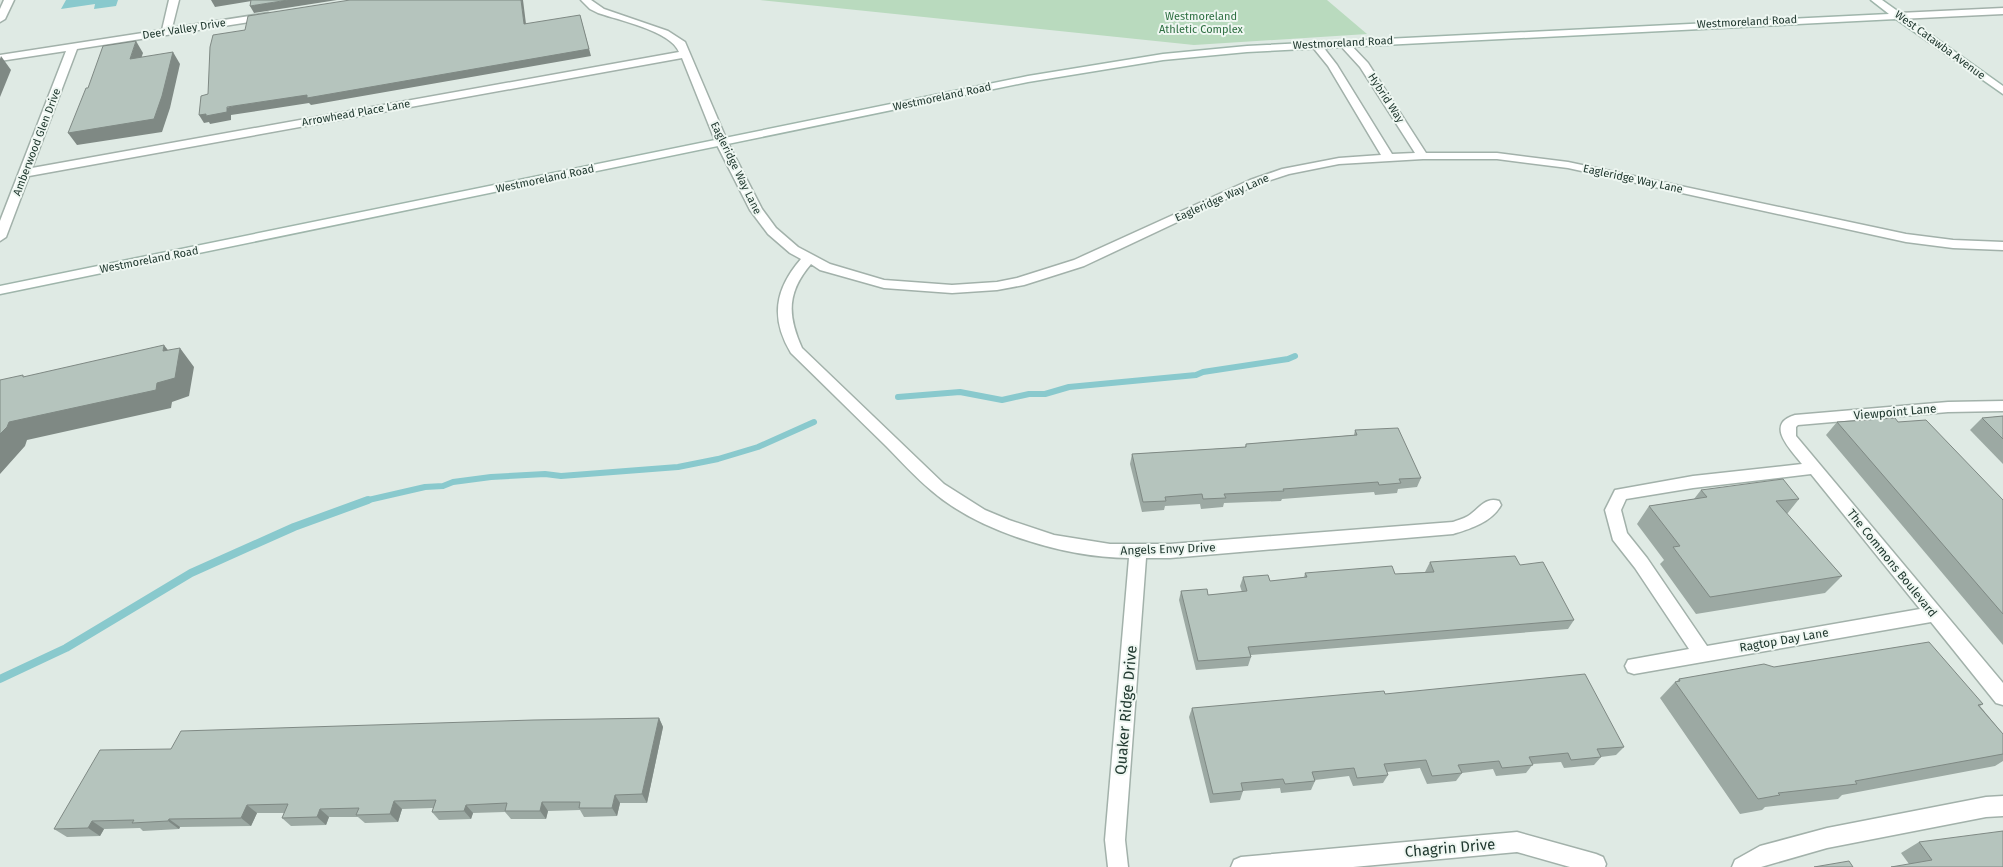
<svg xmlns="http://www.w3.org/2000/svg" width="2003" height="867" viewBox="0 0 2003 867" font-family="'Fira Sans',sans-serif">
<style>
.green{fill:#b9dabe}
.water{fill:#89c9cd}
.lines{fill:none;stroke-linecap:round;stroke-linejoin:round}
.stream-far1{stroke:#89c9cd;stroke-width:6}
.stream{stroke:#89c9cd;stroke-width:8}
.street-casing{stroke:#a2b1aa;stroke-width:3}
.secondary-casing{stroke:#9fb5ab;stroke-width:3}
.street{fill:#fff;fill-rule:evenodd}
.secondary{fill:#fff;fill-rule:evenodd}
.wall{fill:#9ca9a3}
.shaded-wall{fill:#7f8984}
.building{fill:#b5c4bd;stroke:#7f8984}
.labels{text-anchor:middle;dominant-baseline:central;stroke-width:4;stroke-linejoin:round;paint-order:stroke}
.far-park-label{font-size:11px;fill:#2d6e40;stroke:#eff7f2}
.far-street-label{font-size:11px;fill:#213930;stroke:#eff7f2}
.street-label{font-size:12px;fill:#213930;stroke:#eff7f2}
.near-street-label{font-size:15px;fill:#213930;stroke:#eff7f2}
</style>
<rect width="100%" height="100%" fill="#dfeae4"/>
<path class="green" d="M 760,0 L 1327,0 L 1367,34 L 1194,45 Z"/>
<path class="water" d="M 66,0 L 118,0 L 116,6 L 94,9 L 95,4 L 61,9 Z"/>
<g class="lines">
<g class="stream-far1">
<path d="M 898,397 L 960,392 L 1002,400 L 1029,394 L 1045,394 L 1069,387 L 1196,375 L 1203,372 L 1288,359 L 1295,356"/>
<path d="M 364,501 L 425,487 L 443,486 L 453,482 L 491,477 L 545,474 L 561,476 L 678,467 L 718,459 L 758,447 L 814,422"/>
</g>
<path class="stream" d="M 0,679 L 66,648 L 191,573 L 294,527 L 368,500"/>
<g class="street-casing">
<g id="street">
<path d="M 4,0 L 14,0 L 5,19 L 0,22 L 0,9 Z"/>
<path d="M 169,0 L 179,0 L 172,28 L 268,13 L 273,16 L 268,19 L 77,49 L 32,168 L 679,52 C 671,31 618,20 598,13 L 590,9 L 581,0 L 591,0 L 604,9 L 668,31 L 685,42 L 728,143 L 762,209 L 776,228 L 798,247 L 830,264 L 884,280 L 952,285 L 997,282 L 1017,278 L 1074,260 L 1250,180 L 1282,169 L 1339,158 L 1381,155 L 1328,66 L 1311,45 L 1316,42 L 1320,43 L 1337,65 L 1392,154 L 1415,153 L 1360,67 L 1339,44 L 1344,41 L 1348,42 L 1368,63 L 1426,153 L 1497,153 L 1568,162 L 1906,234 L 1953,240 L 2003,242 L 2003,250 L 1953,248 L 1906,242 L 1568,168 L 1497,159 L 1423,159 L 1339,164 L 1289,174 L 1258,184 L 1084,266 L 1024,285 L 997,290 L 952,293 L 884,288 L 820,270 L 811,264 C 787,292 787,315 802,348 L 944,484 L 985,510 L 1009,520 L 1054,535 L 1110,544 L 1170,544 L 1453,522 C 1457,520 1463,519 1468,516 C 1478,510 1485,496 1499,501 L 1501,505 C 1492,522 1470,529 1453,534 L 1170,558 L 1146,558 L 1125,840 L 1128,867 L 1108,867 L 1105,840 L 1129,558 C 1067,558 979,532 932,491 C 915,477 901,461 886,446 C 854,415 823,384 791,353 C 770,318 775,289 801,259 L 790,253 L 768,234 L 750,210 L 716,143 L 682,58 L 29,176 L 6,237 L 0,241 L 0,221 L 66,51 L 0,61 L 0,55 L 162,30 Z"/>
<path d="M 2003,8 L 2003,14 L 1899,19 L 1894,16 L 1899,13 Z"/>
<path d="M 2003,401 L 2003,411 L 1948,412 L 1798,425 L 1796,427 L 1796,436 L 2003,683 L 2003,705 L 1996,703 L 1931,622 L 1634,674 L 1628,672 L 1625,666 L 1628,660 L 1689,649 L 1635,568 L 1613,540 L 1605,510 L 1615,490 L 1693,476 L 1802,464 C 1791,450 1764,424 1795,415 L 1948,402 ZM 1811,474 L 1920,609 L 1707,646 L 1647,558 L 1627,533 L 1621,510 L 1626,499 L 1693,488 Z"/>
<path d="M 2003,796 L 2003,816 L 1986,817 L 1827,848 L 1761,867 L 1732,867 L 1735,860 L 1760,846 L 1827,828 L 1986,797 Z"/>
<path d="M 1517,832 L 1596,854 L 1603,857 L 1606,864 L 1605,867 L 1570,867 L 1517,852 L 1353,867 L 1231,867 L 1234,860 L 1241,857 Z"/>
</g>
</g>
<g class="secondary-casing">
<path id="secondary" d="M 1871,0 L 1882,0 L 2003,86 L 2003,94 L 1896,19 L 1247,52 L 1163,60 L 1028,82 L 0,294 L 0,286 L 1028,76 L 1163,54 L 1247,46 L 1889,14 Z"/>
</g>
<use href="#street" class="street"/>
<use href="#secondary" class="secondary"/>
</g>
<g class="wall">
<path d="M 2003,416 L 2003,464 L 1970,430 L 1982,418 Z"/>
<path d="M 1837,422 L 1898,422 L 2003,500 L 2003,645 L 1826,435 Z"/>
<path d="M 1355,430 L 1421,478 L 1417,487 L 1398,489 L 1397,493 L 1375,495 L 1374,492 L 1282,499 L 1281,501 L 1224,503 L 1223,507 L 1201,509 L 1200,504 L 1165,506 L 1164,510 L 1142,512 L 1130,464 L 1132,454 L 1245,447 L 1246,444 L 1354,435 Z"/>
<path d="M 1701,490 L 1799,499 L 1787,514 L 1842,576 L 1825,593 L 1696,614 L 1660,564 L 1664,560 L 1637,524 L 1649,506 L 1694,499 Z"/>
<path d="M 1430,562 L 1520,565 L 1574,620 L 1568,629 L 1251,655 L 1251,657 L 1248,666 L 1196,670 L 1179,600 L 1181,591 L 1208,595 L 1242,592 L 1240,586 L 1243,577 L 1270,581 L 1304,578 L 1305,573 L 1395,574 L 1425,572 Z"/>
<path d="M 1774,667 L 1983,704 L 1980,706 L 2003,734 L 2003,761 L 1995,766 L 1842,795 L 1838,799 L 1765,807 L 1762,810 L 1740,814 L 1660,698 L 1675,682 L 1677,681 L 1679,679 Z"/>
<path d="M 1385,694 L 1624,747 L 1616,755 L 1601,757 L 1594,765 L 1564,768 L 1561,762 L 1533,764 L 1526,773 L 1496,776 L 1493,769 L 1462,773 L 1456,781 L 1427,784 L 1420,768 L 1387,772 L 1388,775 L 1383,783 L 1353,786 L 1349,776 L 1315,780 L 1315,781 L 1311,790 L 1281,793 L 1280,788 L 1243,791 L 1240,800 L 1210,803 L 1189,717 L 1192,708 Z"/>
<path d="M 659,718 L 663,727 L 647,803 L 620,803 L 617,816 L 584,817 L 580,810 L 548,811 L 546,819 L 511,819 L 505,812 L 473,813 L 471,819 L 439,820 L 432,812 L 433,808 L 402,809 L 398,822 L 365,823 L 358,817 L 329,817 L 326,825 L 291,826 L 282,818 L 284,813 L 257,813 L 251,826 L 180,827 L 179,829 L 143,831 L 140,828 L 104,829 L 100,836 L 67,837 L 54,829 L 171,749 Z"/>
<path d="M 1919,842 L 2003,867 L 1909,864 L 1901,853 Z"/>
</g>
<g class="shaded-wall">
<path d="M 211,0 L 257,0 L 215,7 Z"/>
<path d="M 288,0 L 337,0 L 254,13 L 250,6 Z"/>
<path d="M 521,0 L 523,0 L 527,32 L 524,24 Z"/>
<path d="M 580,15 L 591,56 L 311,105 L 309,103 L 231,115 L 231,120 L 210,124 L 209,122 L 204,123 L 199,115 Z"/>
<path d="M 136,41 L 143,53 L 137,71 L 130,59 Z"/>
<path d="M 173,52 L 180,64 L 170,108 L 162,132 L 77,145 L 68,133 Z"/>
<path d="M 1,56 L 11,70 L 0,97 L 0,59 Z"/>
<path d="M 164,345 L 177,362 L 180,348 L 194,367 L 189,396 L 172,402 L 171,408 L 27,440 L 25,446 L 0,474 L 0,434 L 9,422 L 163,351 Z"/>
<path d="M 659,718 L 663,727 L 647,803 L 642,794 Z"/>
<path d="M 615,795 L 620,803 L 617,816 L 612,808 Z"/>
<path d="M 394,801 L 402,809 L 398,822 L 390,814 Z"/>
<path d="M 542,802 L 548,811 L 546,819 L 540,811 Z"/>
<path d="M 247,805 L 257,813 L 251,826 L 241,818 Z"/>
<path d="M 466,805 L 473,813 L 471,819 L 464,811 Z"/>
<path d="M 320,809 L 329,817 L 326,825 L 317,817 Z"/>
<path d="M 169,819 L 180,827 L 179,829 L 168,821 Z"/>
<path d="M 92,821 L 104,829 L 100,836 L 88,828 Z"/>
</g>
<g class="building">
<path d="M 251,0 L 288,0 L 250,6 Z"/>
<path d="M 350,0 L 521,0 L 524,24 L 580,15 L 589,49 L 307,98 L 307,95 L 227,107 L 227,112 L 206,116 L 206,114 L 199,115 L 201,96 L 208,94 L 210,47 L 213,35 L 245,30 L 248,16 Z"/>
<path d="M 136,41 L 130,59 L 173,52 L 162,96 L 154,119 L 68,133 L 86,88 L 88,88 L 103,46 Z"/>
<path d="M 164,345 L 163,351 L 180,348 L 175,378 L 157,383 L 156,390 L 9,422 L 7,427 L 0,434 L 0,380 L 23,375 L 23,377 Z"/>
<path d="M 2003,416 L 2003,439 L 1982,418 Z"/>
<path d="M 1895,418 L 1898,422 L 1926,420 L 2003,500 L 2003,614 L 1837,422 Z"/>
<path d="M 1398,428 L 1421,478 L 1399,479 L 1401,483 L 1379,485 L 1378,482 L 1283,489 L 1284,491 L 1224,494 L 1226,498 L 1203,499 L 1202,494 L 1165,497 L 1166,501 L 1143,502 L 1132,454 L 1246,447 L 1246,444 L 1357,435 L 1355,430 Z"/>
<path d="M 1783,479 L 1799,499 L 1776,501 L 1842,576 L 1710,597 L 1673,547 L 1680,546 L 1649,506 L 1707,497 L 1701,490 Z"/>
<path d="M 1515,556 L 1520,565 L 1543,562 L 1574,620 L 1248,647 L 1251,657 L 1198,661 L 1181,591 L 1207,589 L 1208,595 L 1247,591 L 1243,577 L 1268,575 L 1270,581 L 1307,577 L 1305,573 L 1392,566 L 1395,574 L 1434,572 L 1430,562 Z"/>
<path d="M 1929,642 L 1983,704 L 1978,705 L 2003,734 L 2003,754 L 1855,781 L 1857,784 L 1778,793 L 1780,795 L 1758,799 L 1675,682 L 1680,681 L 1679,679 L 1764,664 L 1774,667 Z"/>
<path d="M 1585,674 L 1624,747 L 1597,749 L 1601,757 L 1571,760 L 1568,753 L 1529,757 L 1533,765 L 1502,768 L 1499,761 L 1458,765 L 1462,773 L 1432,776 L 1426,760 L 1384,764 L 1388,775 L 1357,778 L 1354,768 L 1312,772 L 1315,781 L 1285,784 L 1283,779 L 1241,783 L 1243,791 L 1213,794 L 1192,708 L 1384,691 L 1385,694 Z"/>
<path d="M 659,718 L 642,794 L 615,795 L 612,808 L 579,808 L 580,802 L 542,802 L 540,811 L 505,811 L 507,803 L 466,805 L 464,811 L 432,812 L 436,800 L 394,801 L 390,814 L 356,815 L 359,808 L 320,809 L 317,817 L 282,818 L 288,804 L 247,805 L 241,818 L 169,819 L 168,821 L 132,823 L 134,820 L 92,821 L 88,828 L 54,829 L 100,750 L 171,749 L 181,731 L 533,720 Z"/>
<path d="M 2003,831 L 2003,867 L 1891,867 L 1932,860 L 1919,842 Z"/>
<path d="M 1849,861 L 1853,867 L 1814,867 Z"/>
</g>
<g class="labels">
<g class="far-park-label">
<text x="1201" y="16">Westmoreland<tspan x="1201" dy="13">Athletic Complex</tspan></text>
</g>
<g class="far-street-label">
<text transform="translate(1747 22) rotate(-3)">Westmoreland Road</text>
<text transform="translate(184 29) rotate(-9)">Deer Valley Drive</text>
<text transform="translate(1343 43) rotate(-3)">Westmoreland Road</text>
<text transform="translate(1940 45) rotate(36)">West Catawba Avenue</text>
<text transform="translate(942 97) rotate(-12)">Westmoreland Road</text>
<text transform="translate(1386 98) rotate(57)">Hybrid Way</text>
<text transform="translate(356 113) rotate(-10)">Arrowhead Place Lane</text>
<text transform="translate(37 142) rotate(-69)">Amberwood Glen Drive</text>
<text transform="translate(736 168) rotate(64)">Eagleridge Way Lane</text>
<text transform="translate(545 179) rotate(-12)">Westmoreland Road</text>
<text transform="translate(1633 179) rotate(12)">Eagleridge Way Lane</text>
<text transform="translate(1222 198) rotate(-24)">Eagleridge Way Lane</text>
<text transform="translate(149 260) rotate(-11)">Westmoreland Road</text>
</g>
<g class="street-label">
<text transform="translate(1895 412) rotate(-5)">Viewpoint Lane</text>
<text transform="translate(1168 549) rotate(-2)">Angels Envy Drive</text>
<text transform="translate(1892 563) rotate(51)">The Commons Boulevard</text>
<text transform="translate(1784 640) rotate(-10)">Ragtop Day Lane</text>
</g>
<g class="near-street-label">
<text transform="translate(1126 710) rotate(-85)">Quaker Ridge Drive</text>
<text transform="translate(1450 848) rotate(-5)">Chagrin Drive</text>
</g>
</g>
</svg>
